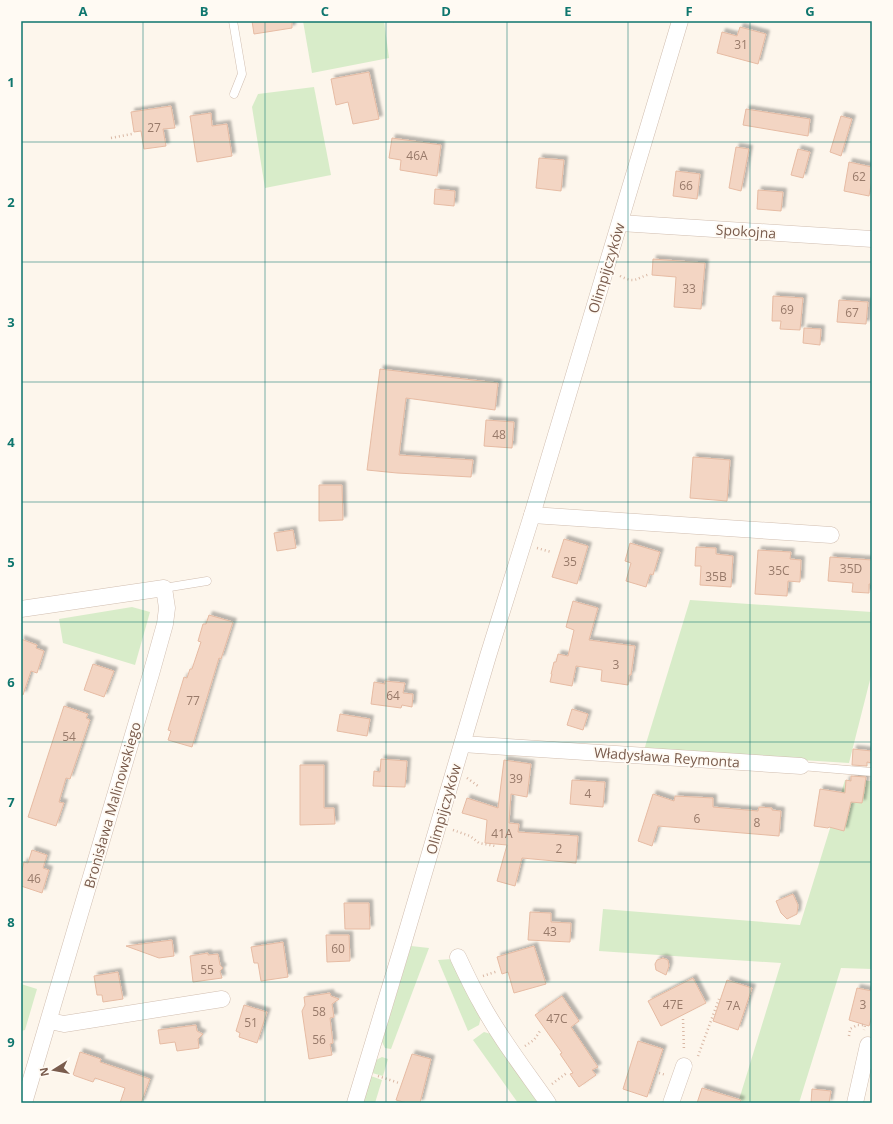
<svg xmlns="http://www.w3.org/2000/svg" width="893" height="1124" viewBox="0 0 893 1124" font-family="'Open Sans',sans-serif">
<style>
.green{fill:#d8ecc9}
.building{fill:#f3d5c3;stroke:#e6bba3;filter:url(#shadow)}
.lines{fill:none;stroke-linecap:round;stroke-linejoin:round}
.service-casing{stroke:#d1beb0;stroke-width:9}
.minor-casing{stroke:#d1beb0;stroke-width:17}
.path{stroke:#d9b8a5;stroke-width:2.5;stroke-dasharray:1 3;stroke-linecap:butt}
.service{stroke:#fff;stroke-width:8}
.minor{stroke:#fff;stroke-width:16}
.grid{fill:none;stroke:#0f766e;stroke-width:1;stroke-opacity:0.55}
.labels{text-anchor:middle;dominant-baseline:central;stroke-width:3.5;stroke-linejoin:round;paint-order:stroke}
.number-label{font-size:12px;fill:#987a6a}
.street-label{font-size:14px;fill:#7a5c4d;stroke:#fffaf3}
.neatline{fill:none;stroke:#0f766e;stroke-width:1.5}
.grid-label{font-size:13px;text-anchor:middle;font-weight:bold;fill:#0f766e}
</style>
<defs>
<filter id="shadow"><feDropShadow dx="3.5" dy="-3.5" stdDeviation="1" flood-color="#0004"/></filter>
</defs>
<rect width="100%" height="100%" fill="#fdf6ec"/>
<g class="green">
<path d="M 303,21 L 384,21 L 389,58 L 312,73 Z"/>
<path d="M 314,87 L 331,175 L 265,188 L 252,107 L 258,94 Z"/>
<path d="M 690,600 L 872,612 L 872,672 L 849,763 L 644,750 Z"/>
<path d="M 132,607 L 150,612 L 135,665 L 63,643 L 59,619 Z"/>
<path d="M 845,780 L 872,781 L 872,969 L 841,968 L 799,1103 L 738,1103 L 781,963 L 599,951 L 603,909 L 800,925 Z"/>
<path d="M 411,946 L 429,948 L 391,1049 L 385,1048 L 382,1042 Z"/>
<path d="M 452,959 L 481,1017 L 479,1025 L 468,1031 L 438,960 Z"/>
<path d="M 21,984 L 37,989 L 25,1030 L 21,1031 Z"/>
<path d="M 484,1032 L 491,1034 L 540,1103 L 518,1103 L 473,1040 Z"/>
<path d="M 382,1057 L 388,1059 L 383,1076 L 372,1073 L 376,1060 Z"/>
<path d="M 371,1076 L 382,1080 L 375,1103 L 363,1103 Z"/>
</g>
<g class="building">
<path d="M 252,21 L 292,21 L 292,28 L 254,34 Z"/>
<path d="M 740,27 L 766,34 L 758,64 L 717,53 L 722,32 L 737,36 Z"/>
<path d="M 369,72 L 379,119 L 353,124 L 348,102 L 336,105 L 331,79 Z"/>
<path d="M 171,106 L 175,128 L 163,129 L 166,146 L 144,149 L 141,131 L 134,132 L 131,112 Z"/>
<path d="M 746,109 L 810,119 L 808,136 L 743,125 Z"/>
<path d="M 211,113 L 212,126 L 227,124 L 232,156 L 197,162 L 190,116 Z"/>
<path d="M 841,116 L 852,119 L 841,156 L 830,152 Z"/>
<path d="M 392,138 L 441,145 L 437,176 L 400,170 L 401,160 L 389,158 Z"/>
<path d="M 736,147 L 749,149 L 741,191 L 729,188 Z"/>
<path d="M 798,149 L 810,152 L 803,178 L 791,175 Z"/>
<path d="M 539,158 L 564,160 L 561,191 L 536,188 Z"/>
<path d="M 849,162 L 872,167 L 872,180 L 869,196 L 844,191 Z"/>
<path d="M 676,171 L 700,174 L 697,199 L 673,196 Z"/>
<path d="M 435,189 L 455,191 L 454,206 L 434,204 Z"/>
<path d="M 758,190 L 783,192 L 781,211 L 757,209 Z"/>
<path d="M 653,259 L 705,263 L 701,309 L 674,307 L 676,277 L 652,275 Z"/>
<path d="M 773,296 L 803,298 L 800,330 L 780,329 L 781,321 L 772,321 Z"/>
<path d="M 839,300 L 868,302 L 866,324 L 837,322 Z"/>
<path d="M 804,328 L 821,329 L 820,345 L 803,343 Z"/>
<path d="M 380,369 L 498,383 L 495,410 L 406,398 L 399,455 L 473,460 L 471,477 L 397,473 L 367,470 Z"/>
<path d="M 486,420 L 514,422 L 512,448 L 484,446 Z"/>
<path d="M 693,457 L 730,460 L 727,501 L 690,498 Z"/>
<path d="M 319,485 L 342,485 L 343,520 L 319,521 Z"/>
<path d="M 293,530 L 296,548 L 277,551 L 274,533 Z"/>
<path d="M 564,539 L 588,546 L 577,584 L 552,577 Z"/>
<path d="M 630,543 L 660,552 L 653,575 L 650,574 L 646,587 L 626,581 L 631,563 L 625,561 Z"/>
<path d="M 696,547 L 716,548 L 716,554 L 733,556 L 731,587 L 700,585 L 701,566 L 695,566 Z"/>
<path d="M 758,550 L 791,552 L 790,559 L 801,560 L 800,582 L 788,581 L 787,596 L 755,594 Z"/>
<path d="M 830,557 L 872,560 L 871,584 L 869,584 L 869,593 L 852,592 L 853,583 L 828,581 Z"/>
<path d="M 573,601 L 598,608 L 589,640 L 635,646 L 631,675 L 629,675 L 628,685 L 601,681 L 602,670 L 576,666 L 572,686 L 550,682 L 552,674 L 551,674 L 554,662 L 556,662 L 558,654 L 568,656 L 574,630 L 566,627 Z"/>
<path d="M 209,615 L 233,622 L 221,659 L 219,658 L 192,747 L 168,740 L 171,731 L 168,730 L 184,677 L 187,678 L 190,669 L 192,669 L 201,642 L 198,641 L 203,624 L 206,624 Z"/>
<path d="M 21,639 L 37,645 L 36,648 L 44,651 L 37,673 L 31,671 L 23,695 L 21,694 Z"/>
<path d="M 93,664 L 114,671 L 104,697 L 84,690 Z"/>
<path d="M 385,681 L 405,683 L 403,693 L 413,694 L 412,707 L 402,705 L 401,708 L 371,704 L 374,682 L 385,684 Z"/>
<path d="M 64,706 L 88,714 L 86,718 L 90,720 L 70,779 L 66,778 L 59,802 L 64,803 L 56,826 L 28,817 Z"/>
<path d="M 572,709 L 588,714 L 583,730 L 567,725 Z"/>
<path d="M 340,714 L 370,719 L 367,736 L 337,731 Z"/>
<path d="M 853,749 L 872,751 L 872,763 L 867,762 L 867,766 L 852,765 Z"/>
<path d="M 381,759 L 407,761 L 405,787 L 373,786 L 374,771 L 380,772 Z"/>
<path d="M 504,760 L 531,764 L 527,797 L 511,794 L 509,823 L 519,824 L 518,832 L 578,836 L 576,863 L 522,858 L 515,886 L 497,881 L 507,845 L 485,843 L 487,820 L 462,813 L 467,798 L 498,808 Z"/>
<path d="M 300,765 L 324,765 L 324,808 L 334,808 L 335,824 L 300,825 Z"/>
<path d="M 851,776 L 866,777 L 864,791 L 862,803 L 851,802 L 844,831 L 829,827 L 828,828 L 814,826 L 820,789 L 845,793 L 846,780 L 851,781 Z"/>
<path d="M 572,780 L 605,782 L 603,807 L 570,804 Z"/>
<path d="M 653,794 L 674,801 L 675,796 L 713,798 L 713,807 L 758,811 L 759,807 L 772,808 L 772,810 L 781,811 L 779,836 L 658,826 L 652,846 L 638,841 Z"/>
<path d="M 32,850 L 47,855 L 43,868 L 49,870 L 42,893 L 21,886 L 21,874 L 24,862 L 28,863 Z"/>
<path d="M 793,894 L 798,905 L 797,914 L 787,919 L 781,913 L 776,901 Z"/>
<path d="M 344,903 L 369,903 L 370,929 L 345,929 Z"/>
<path d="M 530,912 L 551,913 L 551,922 L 571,923 L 570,942 L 528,940 Z"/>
<path d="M 326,935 L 349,935 L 350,961 L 327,962 Z"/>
<path d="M 172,940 L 174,956 L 159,958 L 126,946 Z"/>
<path d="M 283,942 L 288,977 L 261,981 L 258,963 L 254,963 L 251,947 Z"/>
<path d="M 534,946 L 546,984 L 514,993 L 508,972 L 502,974 L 497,957 Z"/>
<path d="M 208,953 L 208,955 L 218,954 L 220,965 L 223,968 L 220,971 L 222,978 L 193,982 L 190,956 Z"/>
<path d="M 663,958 L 668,960 L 669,966 L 666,975 L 656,970 L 655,964 L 657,960 Z"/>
<path d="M 118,972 L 123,999 L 103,1002 L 102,995 L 97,995 L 94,976 Z"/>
<path d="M 693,978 L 706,1003 L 661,1026 L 648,1001 Z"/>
<path d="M 727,980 L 752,988 L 738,1030 L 713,1021 Z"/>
<path d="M 857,988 L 872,991 L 872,1016 L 869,1026 L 849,1020 Z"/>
<path d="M 330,993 L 331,996 L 339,999 L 332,1004 L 334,1017 L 330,1018 L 333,1043 L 330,1044 L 332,1055 L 309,1059 L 302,1011 L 305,1005 L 304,997 Z"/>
<path d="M 562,996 L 579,1021 L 571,1027 L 598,1067 L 592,1070 L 596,1075 L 579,1087 L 570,1074 L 573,1073 L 560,1054 L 562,1053 L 535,1015 Z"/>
<path d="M 244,1005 L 267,1012 L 257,1043 L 239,1037 L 240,1033 L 236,1031 Z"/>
<path d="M 196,1025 L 197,1031 L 203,1034 L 198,1039 L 199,1048 L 177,1051 L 175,1042 L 160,1044 L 158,1030 Z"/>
<path d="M 638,1041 L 663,1049 L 647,1097 L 623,1089 Z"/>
<path d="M 80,1052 L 101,1059 L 100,1062 L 150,1079 L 141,1103 L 120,1103 L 125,1088 L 95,1078 L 93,1082 L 73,1075 Z"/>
<path d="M 412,1054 L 431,1059 L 420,1103 L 407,1103 L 396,1100 Z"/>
<path d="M 702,1088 L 741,1100 L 740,1103 L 697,1103 Z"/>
<path d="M 812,1089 L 831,1091 L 829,1103 L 811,1103 Z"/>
</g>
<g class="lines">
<g class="service-casing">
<g id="service">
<path d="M 233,21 L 242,74 L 234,94"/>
<path d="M 164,588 L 207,581"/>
<path d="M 801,766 L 872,772"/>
</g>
</g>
<g class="minor-casing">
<g id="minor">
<path d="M 620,223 L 872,239"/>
<path d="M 532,515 L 831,535"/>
<path d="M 21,609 L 164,588 L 167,608 L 165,624 L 151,674 L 24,1103"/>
<path d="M 462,744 L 801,766"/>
<path d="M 458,957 C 465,972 472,987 480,1001 C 499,1037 525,1070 548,1103"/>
<path d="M 50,1021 L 64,1024 L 222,999"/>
<path d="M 355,1103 L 404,941 L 488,656 L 532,515 L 680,21"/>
<path d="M 671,1103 L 684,1066"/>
<path d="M 855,1103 L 868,1045"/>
</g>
</g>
<g class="path">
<path d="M 454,21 L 455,23"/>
<path d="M 111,138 L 132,134"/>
<path d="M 620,276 C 636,284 636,278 650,274"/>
<path d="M 537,548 L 551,552"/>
<path d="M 467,778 L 478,786"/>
<path d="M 453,830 L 470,836 L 479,843 L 495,846"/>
<path d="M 483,976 L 498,971"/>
<path d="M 683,1019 L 684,1051"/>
<path d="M 849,1036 L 850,1029 L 857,1025 L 865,1025 L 864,1030"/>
<path d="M 525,1046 L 534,1040 L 540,1031"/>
<path d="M 698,1056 L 719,999"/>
<path d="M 659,1073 L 666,1075"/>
<path d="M 378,1076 L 399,1083"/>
<path d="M 552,1084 L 568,1072"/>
</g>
<use href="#service" class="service"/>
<use href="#minor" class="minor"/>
</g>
<path class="grid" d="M 143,21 L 143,1103M 265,21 L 265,1103M 386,21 L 386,1103M 507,21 L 507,1103M 628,21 L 628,1103M 750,21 L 750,1103M 21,142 L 872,142M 21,262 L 872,262M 21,382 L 872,382M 21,502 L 872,502M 21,622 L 872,622M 21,742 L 872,742M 21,862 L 872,862M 21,982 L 872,982"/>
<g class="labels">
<g class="number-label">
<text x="741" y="44">31</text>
<text x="154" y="127">27</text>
<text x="417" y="155">46A</text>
<text x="859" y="176">62</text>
<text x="686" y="185">66</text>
<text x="689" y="288">33</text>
<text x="787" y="309">69</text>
<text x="852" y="312">67</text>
<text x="499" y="434">48</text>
<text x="570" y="561">35</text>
<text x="851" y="568">35D</text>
<text x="779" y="570">35C</text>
<text x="716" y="576">35B</text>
<text x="616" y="664">3</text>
<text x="393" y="695">64</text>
<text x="193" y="700">77</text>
<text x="69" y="736">54</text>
<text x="516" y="778">39</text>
<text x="588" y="793">4</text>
<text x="697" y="818">6</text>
<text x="757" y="822">8</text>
<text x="502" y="833">41A</text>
<text x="559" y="848">2</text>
<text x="34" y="878">46</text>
<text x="550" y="931">43</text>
<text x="338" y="948">60</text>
<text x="207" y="969">55</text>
<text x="673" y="1004">47E</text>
<text x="863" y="1004">3</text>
<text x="733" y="1005">7A</text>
<text x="319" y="1011">58</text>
<text x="557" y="1018">47C</text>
<text x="251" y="1022">51</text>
<text x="319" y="1039">56</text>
</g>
<g class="street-label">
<text transform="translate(746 231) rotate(4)">Spokojna</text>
<text transform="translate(606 268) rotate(-73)">Olimpijczyków</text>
<text transform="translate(667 757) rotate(4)">Władysława Reymonta</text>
<text transform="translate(112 805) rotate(-74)">Bronisława Malinowskiego</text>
<text transform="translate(443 809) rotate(-74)">Olimpijczyków</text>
</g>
</g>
<rect width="893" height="1124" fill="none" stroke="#fffaf3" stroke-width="44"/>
<g transform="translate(54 1070) rotate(259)" stroke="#fffaf3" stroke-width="3" paint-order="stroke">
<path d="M0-3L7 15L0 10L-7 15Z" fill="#7a5c4d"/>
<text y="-6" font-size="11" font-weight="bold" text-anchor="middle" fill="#7a5c4d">N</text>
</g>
<rect x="22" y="22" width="849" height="1080" class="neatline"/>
<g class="grid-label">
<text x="83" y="16">A</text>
<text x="204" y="16">B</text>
<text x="325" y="16">C</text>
<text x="446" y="16">D</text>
<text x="568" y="16">E</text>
<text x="689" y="16">F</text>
<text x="810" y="16">G</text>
<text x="11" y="87">1</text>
<text x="11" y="207">2</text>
<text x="11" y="327">3</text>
<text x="11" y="447">4</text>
<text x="11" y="567">5</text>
<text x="11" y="687">6</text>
<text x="11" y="807">7</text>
<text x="11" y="927">8</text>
<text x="11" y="1047">9</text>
</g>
</svg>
